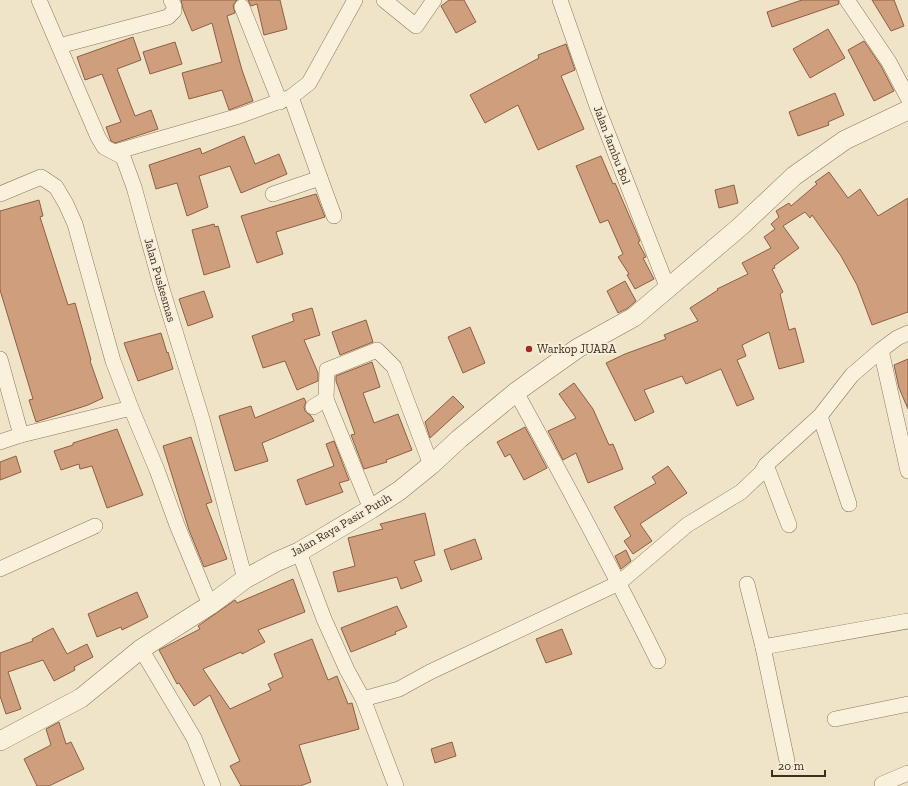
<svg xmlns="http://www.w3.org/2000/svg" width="908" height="786" viewBox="0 0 908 786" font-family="'Zilla Slab',serif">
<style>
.building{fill:#cf9f7d;stroke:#8d5f41}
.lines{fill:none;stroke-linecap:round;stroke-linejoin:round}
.minor-casing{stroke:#8d765c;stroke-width:16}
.tertiary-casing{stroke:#8d765c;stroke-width:20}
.minor{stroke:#faf1dc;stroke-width:15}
.tertiary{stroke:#faf1dc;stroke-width:19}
.poi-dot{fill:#9e2a2b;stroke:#f7eed8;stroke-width:1.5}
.labels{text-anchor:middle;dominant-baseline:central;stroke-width:4;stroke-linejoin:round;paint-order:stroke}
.street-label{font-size:12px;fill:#3d2e20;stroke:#f7eed8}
.poi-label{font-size:12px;fill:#3d2e20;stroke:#f7eed8;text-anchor:start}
</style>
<rect width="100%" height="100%" fill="#f0e4c8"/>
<g class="building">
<path d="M 181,0 L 237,0 L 233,5 L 235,13 L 227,16 L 242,70 L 253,101 L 229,110 L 222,90 L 189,99 L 182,73 L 222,62 L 212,23 L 192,31 L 183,9 Z"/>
<path d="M 248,0 L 280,0 L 287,29 L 264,35 L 257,4 L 251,6 Z"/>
<path d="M 449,0 L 464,0 L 476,22 L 456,33 L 441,6 Z"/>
<path d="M 802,0 L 838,0 L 839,4 L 772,27 L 767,12 Z"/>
<path d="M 872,0 L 894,0 L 904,26 L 891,31 Z"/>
<path d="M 828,29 L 845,58 L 810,78 L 793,49 Z"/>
<path d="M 133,37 L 141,60 L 117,69 L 135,116 L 151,110 L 158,129 L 115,143 L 111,141 L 106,127 L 121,122 L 102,74 L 85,80 L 77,57 Z"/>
<path d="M 864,41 L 881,66 L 894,91 L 874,101 L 848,50 Z"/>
<path d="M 175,42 L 182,64 L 150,74 L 143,52 Z"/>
<path d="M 566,44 L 575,70 L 561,76 L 584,129 L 538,150 L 518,105 L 485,123 L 470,95 L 539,58 L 538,55 Z"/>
<path d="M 835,93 L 844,115 L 828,122 L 829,125 L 798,136 L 789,112 Z"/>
<path d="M 244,136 L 255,164 L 279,154 L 287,174 L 241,193 L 230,166 L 199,176 L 208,207 L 187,216 L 177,183 L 156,189 L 149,165 L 200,148 L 202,154 Z"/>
<path d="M 601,156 L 613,184 L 615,183 L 640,241 L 638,242 L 646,257 L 643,258 L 654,279 L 635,289 L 627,275 L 629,274 L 618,257 L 623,254 L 608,220 L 600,223 L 576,166 Z"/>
<path d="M 829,172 L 848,198 L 860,189 L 878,216 L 908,198 L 908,312 L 872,325 L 857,285 L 841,256 L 812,215 L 810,218 L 805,212 L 783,226 L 799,248 L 774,266 L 775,268 L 772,269 L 783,292 L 780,294 L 789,330 L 795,328 L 804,362 L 779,369 L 769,332 L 742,345 L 746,356 L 737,360 L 754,399 L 737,406 L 721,369 L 686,384 L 682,376 L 644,390 L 654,412 L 635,421 L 606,363 L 625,354 L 666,339 L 664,335 L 698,321 L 690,308 L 718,290 L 717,289 L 748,274 L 742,263 L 771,248 L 764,237 L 775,229 L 771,224 L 779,217 L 776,211 L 789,203 L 791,206 L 817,184 L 815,182 Z"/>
<path d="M 734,185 L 738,203 L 719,208 L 715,190 Z"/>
<path d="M 316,194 L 325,217 L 276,232 L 283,254 L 257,263 L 241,216 Z"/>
<path d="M 39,200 L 43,216 L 40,217 L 68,305 L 75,303 L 91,360 L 90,361 L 103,398 L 88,405 L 36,422 L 29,400 L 33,399 L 0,290 L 0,211 Z"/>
<path d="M 214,224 L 215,227 L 218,226 L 230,267 L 204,275 L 192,230 Z"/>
<path d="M 625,281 L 636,301 L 628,308 L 618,313 L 607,291 Z"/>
<path d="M 204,291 L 213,317 L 188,326 L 179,299 Z"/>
<path d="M 312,308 L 320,335 L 304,340 L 318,373 L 318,381 L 297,390 L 285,361 L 263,368 L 252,336 L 294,321 L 292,314 Z"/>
<path d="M 366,320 L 373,342 L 340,355 L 332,332 Z"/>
<path d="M 470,327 L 485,363 L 463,373 L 448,337 Z"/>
<path d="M 161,333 L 167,353 L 168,352 L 173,369 L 138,381 L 124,343 Z"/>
<path d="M 908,359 L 908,409 L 899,388 L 894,365 Z"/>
<path d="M 372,362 L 380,387 L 363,393 L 374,423 L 398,414 L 412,450 L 386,460 L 387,462 L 364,469 L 351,435 L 355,434 L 336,381 L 336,376 Z"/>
<path d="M 574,383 L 593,409 L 609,445 L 613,444 L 623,469 L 588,483 L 576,453 L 563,460 L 548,431 L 576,418 L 559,394 Z"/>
<path d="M 453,396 L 464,407 L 430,438 L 425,422 Z"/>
<path d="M 304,398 L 306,402 L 304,407 L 305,411 L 311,416 L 314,421 L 262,443 L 268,461 L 235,471 L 219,416 L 251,406 L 255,418 Z"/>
<path d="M 525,427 L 547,468 L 524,480 L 510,454 L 505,457 L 497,442 Z"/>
<path d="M 117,429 L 143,495 L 107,508 L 92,466 L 80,469 L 79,464 L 61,470 L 54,451 L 73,445 L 73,443 Z"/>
<path d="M 191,437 L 212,502 L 206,504 L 227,559 L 204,567 L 189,530 L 163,446 Z"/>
<path d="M 334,441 L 349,480 L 339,483 L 343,492 L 306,505 L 297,480 L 334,466 L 326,444 Z"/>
<path d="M 16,456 L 21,472 L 0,480 L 0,462 Z"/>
<path d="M 668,466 L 687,493 L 640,524 L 652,541 L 633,554 L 624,541 L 631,536 L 614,507 L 656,483 L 652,477 Z"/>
<path d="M 425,513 L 435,555 L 414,561 L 422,581 L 401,589 L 397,577 L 338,592 L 333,572 L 355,566 L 348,538 L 383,529 L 380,524 Z"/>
<path d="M 475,539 L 482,559 L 451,570 L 444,550 Z"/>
<path d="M 626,550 L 631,561 L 621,569 L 615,556 Z"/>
<path d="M 293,579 L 305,612 L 258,630 L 265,642 L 242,654 L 241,652 L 203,669 L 230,709 L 271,690 L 268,684 L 283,677 L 274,654 L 312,639 L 328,680 L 337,676 L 348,704 L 352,703 L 359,729 L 299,745 L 311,782 L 300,786 L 241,786 L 230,766 L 240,761 L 210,695 L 194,706 L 179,683 L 177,684 L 159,650 L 200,629 L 198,626 L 235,600 L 237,603 Z"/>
<path d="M 137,592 L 148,617 L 122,630 L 121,627 L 97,637 L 88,614 Z"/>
<path d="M 397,606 L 407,627 L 395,632 L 396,634 L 351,652 L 341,628 Z"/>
<path d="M 53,628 L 67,654 L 87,644 L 93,657 L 74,667 L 75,670 L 54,681 L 43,660 L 8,672 L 21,709 L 6,714 L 0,696 L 0,653 L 33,641 L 32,639 Z"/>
<path d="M 562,629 L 572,654 L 546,663 L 536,639 Z"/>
<path d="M 59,722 L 66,744 L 71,742 L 84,769 L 49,786 L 37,786 L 24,759 L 51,745 L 46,729 Z"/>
<path d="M 452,742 L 456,756 L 435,763 L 431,749 Z"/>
</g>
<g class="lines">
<g class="minor-casing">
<g id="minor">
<path d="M 39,0 L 98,137 L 104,147 L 123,157 L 134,187 L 162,289 L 202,419 L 245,579"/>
<path d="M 384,0 L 416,26 L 434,0"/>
<path d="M 560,0 L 597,106 L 668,289"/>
<path d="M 847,0 L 889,62 L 908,98"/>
<path d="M 242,7 L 280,102"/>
<path d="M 59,46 L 168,17 L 174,11 L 174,6 L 171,0"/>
<path d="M 291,97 L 320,178"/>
<path d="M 115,152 L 239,116 L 291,97 L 309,83 L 355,0"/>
<path d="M 0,194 L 41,177 L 56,187 L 66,204 L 75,224 L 113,361 L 131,408 L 157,470 L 177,525 L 210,605"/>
<path d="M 273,194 L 320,178 L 334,216"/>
<path d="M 881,350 L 908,471"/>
<path d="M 0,359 L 21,435"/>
<path d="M 516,392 C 565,481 613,570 658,661"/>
<path d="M 326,399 L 327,370 L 377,350 L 394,367 L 431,465"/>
<path d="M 313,407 L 326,399 L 371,509"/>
<path d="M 820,416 L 849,504"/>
<path d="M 0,442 L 21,435 L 131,408"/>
<path d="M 766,465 L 789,525"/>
<path d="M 299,552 L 324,619 L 347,670 L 363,699 L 396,786"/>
<path d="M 0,569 L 95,526"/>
<path d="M 747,584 L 763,647 L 787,761"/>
<path d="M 763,647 L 908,621"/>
<path d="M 141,649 L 194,738 L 213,786"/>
<path d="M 363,699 L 399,689 L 430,672 L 619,583 L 687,525 L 741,492 L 761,473 L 766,465 L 820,416 L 852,375 L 881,350 L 897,338 L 908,333"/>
<path d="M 835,719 L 908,704"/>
<path d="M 882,784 L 908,773"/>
</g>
</g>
<g class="tertiary-casing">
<path id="tertiary" d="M 0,741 L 81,698 L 141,649 L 210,605 L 245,579 L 276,562 L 299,552 L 371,509 L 399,491 L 431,465 L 459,439 L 516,392 L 578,348 L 634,317 L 741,226 L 794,176 L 845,140 L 908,110"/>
</g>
<use href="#minor" class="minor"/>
<use href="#tertiary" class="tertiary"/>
</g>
<circle class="poi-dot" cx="529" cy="349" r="4"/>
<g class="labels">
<g class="street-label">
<text transform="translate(612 145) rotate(69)">Jalan Jambu Bol</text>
<text transform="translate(160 280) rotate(74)">Jalan Puskesmas</text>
<text transform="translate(341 525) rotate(-30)">Jalan Raya Pasir Putih</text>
</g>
<g class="poi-label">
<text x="537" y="349">Warkop JUARA</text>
</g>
</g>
<path d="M772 770v6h53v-6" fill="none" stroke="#3d2e20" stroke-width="2"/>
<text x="778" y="770" font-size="12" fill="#3d2e20" stroke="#f7eed8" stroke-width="3" paint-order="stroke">20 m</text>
</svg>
